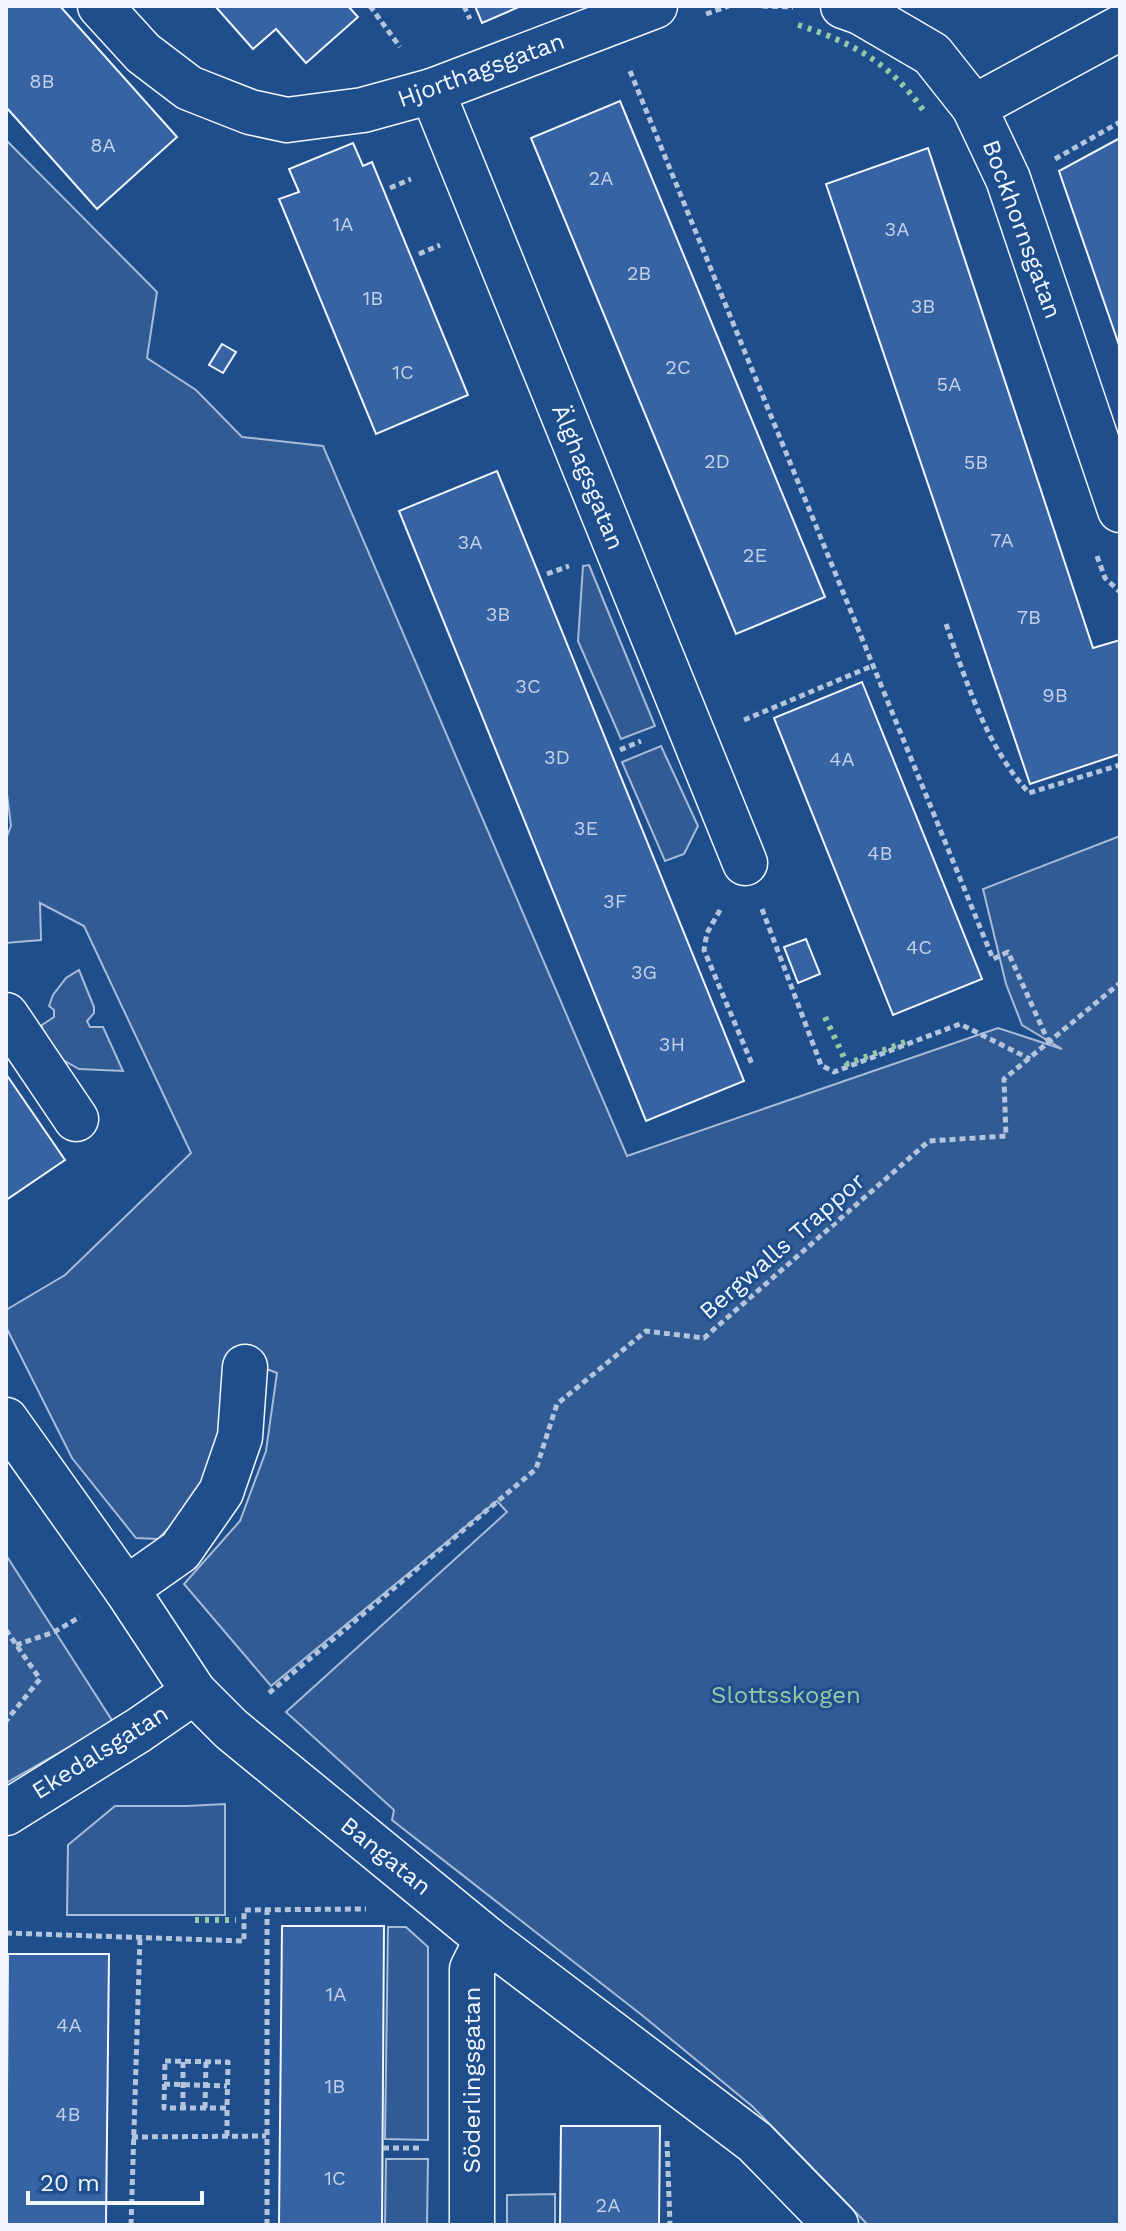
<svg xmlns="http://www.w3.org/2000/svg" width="1126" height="2231" viewBox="0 0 1126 2231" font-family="'Work Sans',sans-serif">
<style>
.built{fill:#305b95;stroke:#a8bbd7;stroke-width:2}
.building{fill:#3563a3;stroke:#f2f6ff;stroke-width:2}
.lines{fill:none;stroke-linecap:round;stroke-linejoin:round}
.minor-casing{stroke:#f2f6ff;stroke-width:47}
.path{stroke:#b3c4dc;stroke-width:5;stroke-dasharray:6 4;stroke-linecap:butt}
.minor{stroke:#1f4e8c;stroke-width:44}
.hedge{stroke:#97c8a6;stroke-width:6;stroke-dasharray:4 6;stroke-linecap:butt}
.labels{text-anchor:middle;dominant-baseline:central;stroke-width:6;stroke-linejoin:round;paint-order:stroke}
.number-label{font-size:20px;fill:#c3d1e8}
.street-label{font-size:24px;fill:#f2f6ff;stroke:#1f4e8c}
.park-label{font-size:24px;fill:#97c8a6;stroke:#1f4e8c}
</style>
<rect width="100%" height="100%" fill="#1f4e8c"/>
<g class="built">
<path d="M 6,140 L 157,292 L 147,358 L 196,390 L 242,437 L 323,446 L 627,1156 L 998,1028 L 1062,1049 L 1022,1025 L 1006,984 L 983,889 L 1120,836 L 1120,2225 L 868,2225 L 752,2106 L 643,2016 L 392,1820 L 394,1810 L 286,1712 L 507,1512 L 497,1501 L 271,1686 L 184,1584 L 240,1521 L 266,1451 L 277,1373 L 235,1357 L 219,1454 L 191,1505 L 158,1539 L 136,1538 L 72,1458 L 6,1327 L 6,1310 L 65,1275 L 191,1153 L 84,926 L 40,903 L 41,940 L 6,943 L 6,839 L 11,826 L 6,786 Z"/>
<path d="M 589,565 L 655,726 L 621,739 L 578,641 L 583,566 Z"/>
<path d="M 661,746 L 698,826 L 684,854 L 665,861 L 622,762 Z"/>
<path d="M 79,970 L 94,1007 L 94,1013 L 87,1021 L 90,1027 L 103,1027 L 123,1071 L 79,1069 L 63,1060 L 42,1034 L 42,1025 L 54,1017 L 54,1010 L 49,1006 L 53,995 L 66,978 Z"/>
<path d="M 6,1555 L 113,1722 L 6,1783 Z"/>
<path d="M 225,1804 L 225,1915 L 67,1915 L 68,1845 L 115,1806 L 187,1806 Z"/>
<path d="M 388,1927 L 406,1927 L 428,1947 L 428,2140 L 385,2139 Z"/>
<path d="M 386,2159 L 428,2159 L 427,2225 L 385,2225 Z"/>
<path d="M 555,2194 L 555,2225 L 507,2225 L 507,2195 Z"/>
</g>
<g class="building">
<path d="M 6,6 L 60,6 L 177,137 L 97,209 L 6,107 Z"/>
<path d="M 215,6 L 348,6 L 358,17 L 306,63 L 276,29 L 253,49 Z"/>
<path d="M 475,6 L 521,6 L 482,23 Z"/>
<path d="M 620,101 L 825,597 L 736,634 L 531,138 Z"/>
<path d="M 1120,138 L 1120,348 L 1059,171 Z"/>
<path d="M 353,143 L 363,166 L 372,162 L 468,395 L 376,434 L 279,199 L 299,192 L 289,169 Z"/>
<path d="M 928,148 L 1093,648 L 1120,640 L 1120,754 L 1030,784 L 826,184 Z"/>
<path d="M 222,344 L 236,352 L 223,373 L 209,365 Z"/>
<path d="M 497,471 L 744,1081 L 646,1121 L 399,511 Z"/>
<path d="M 862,682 L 982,979 L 893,1015 L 774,718 Z"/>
<path d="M 806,939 L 820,974 L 798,983 L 784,947 Z"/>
<path d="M 6,1074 L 65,1160 L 6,1200 Z"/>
<path d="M 282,1926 L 384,1926 L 382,2225 L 279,2225 Z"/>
<path d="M 8,1954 L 109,1954 L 106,2225 L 6,2225 Z"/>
<path d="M 561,2126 L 660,2126 L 659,2225 L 560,2225 Z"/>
</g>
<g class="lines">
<g class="minor-casing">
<g id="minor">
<path d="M 100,6 L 143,53 L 189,88 L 250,112 L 287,120 L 363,110 L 432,91 L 655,6"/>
<path d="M 843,6 L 860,12 L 932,54 L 974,107"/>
<path d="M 1120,28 L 974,107 L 1008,179 L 1120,510"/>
<path d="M 432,91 L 745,863"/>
<path d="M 6,1015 L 76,1119"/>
<path d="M 6,1420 L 126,1589 L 194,1692 L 231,1729 L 487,1939 L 755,2142 L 836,2225"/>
<path d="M 126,1589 L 180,1551 L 221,1492 L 240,1437 L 245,1367"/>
<path d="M 6,1813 L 139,1730 L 194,1692"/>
<path d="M 472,2225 L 472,1969 L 487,1939"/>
</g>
</g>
<g class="path">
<path d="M 370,6 L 400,47"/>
<path d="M 464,6 L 470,19"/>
<path d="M 762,6 L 793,7"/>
<path d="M 706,14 L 729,6"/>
<path d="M 630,71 L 993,959 L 1008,952 L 1049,1043"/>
<path d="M 1055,159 L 1120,122"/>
<path d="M 390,188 L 411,179"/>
<path d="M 419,254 L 440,245"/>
<path d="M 1097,556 L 1105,578 L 1120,592"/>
<path d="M 547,574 L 569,566"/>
<path d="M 946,624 C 967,683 986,746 1029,793 L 1120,765"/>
<path d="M 744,720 L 872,666"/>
<path d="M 620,750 L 641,741"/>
<path d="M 762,909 L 821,1065 L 834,1072 L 960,1024 L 1030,1059"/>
<path d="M 720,910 L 707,933 L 704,950 L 752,1064"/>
<path d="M 6,1630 L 40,1679 L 6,1721"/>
<path d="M 16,1645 L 54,1632 L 80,1617"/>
<path d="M 269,1693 L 536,1469 L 557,1404 L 646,1331 L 704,1338 L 929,1141 L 1006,1136 L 1004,1079 L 1120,983"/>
<path d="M 6,1933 L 244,1941 L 244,1910 L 366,1909"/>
<path d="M 165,2061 L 228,2062 L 227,2108 L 164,2108 Z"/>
<path d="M 164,2084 L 227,2086"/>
<path d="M 183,2108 L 183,2062"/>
<path d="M 205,2108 L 206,2062"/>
<path d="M 227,2136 L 227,2108"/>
<path d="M 132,2137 L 266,2136"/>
<path d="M 667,2141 L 670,2225"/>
<path d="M 383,2148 L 422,2148"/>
<path d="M 131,2225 L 140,1937"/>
<path d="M 267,2225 L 267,1910"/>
</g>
<use href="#minor" class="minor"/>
<g class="hedge">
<path d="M 798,25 C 852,42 890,63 923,110"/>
<path d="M 825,1017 L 847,1064 L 905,1042"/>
<path d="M 195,1920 L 236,1920"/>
</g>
</g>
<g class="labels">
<g class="number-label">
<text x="42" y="81">8B</text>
<text x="103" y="145">8A</text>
<text x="601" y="178">2A</text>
<text x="343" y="224">1A</text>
<text x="897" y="229">3A</text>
<text x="639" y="273">2B</text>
<text x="373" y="298">1B</text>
<text x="923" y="306">3B</text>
<text x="678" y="367">2C</text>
<text x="403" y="372">1C</text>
<text x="949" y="384">5A</text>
<text x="717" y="461">2D</text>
<text x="976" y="462">5B</text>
<text x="1002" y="540">7A</text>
<text x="470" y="542">3A</text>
<text x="755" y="555">2E</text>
<text x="498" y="614">3B</text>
<text x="1029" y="617">7B</text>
<text x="528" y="686">3C</text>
<text x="1055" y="695">9B</text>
<text x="557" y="757">3D</text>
<text x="842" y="759">4A</text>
<text x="586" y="828">3E</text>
<text x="880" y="853">4B</text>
<text x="615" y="901">3F</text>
<text x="919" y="947">4C</text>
<text x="644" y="972">3G</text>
<text x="672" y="1044">3H</text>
<text x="336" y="1994">1A</text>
<text x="69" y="2025">4A</text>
<text x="335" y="2086">1B</text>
<text x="68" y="2114">4B</text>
<text x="335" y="2178">1C</text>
<text x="608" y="2205">2A</text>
</g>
<g class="street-label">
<text transform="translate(481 70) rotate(-20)">Hjorthagsgatan</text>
<text transform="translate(1022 229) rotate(70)">Bockhornsgatan</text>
<text transform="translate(588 477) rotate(68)">Älghagsgatan</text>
<text transform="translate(782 1246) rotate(-41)">Bergwalls Trappor</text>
<text transform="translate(100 1752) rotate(-32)">Ekedalsgatan</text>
<text transform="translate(386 1856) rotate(39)">Bangatan</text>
<text transform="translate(472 2080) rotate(-90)">Söderlingsgatan</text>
</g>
<g class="park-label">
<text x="786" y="1695">Slottsskogen</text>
</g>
</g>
<rect width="1126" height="2231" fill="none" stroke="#f2f6ff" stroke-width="16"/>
<path d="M28 2191v12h174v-12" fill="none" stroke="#f2f6ff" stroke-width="4"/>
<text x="40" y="2191" font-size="24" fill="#f2f6ff" stroke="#1f4e8c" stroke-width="6" paint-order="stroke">20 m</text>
</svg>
